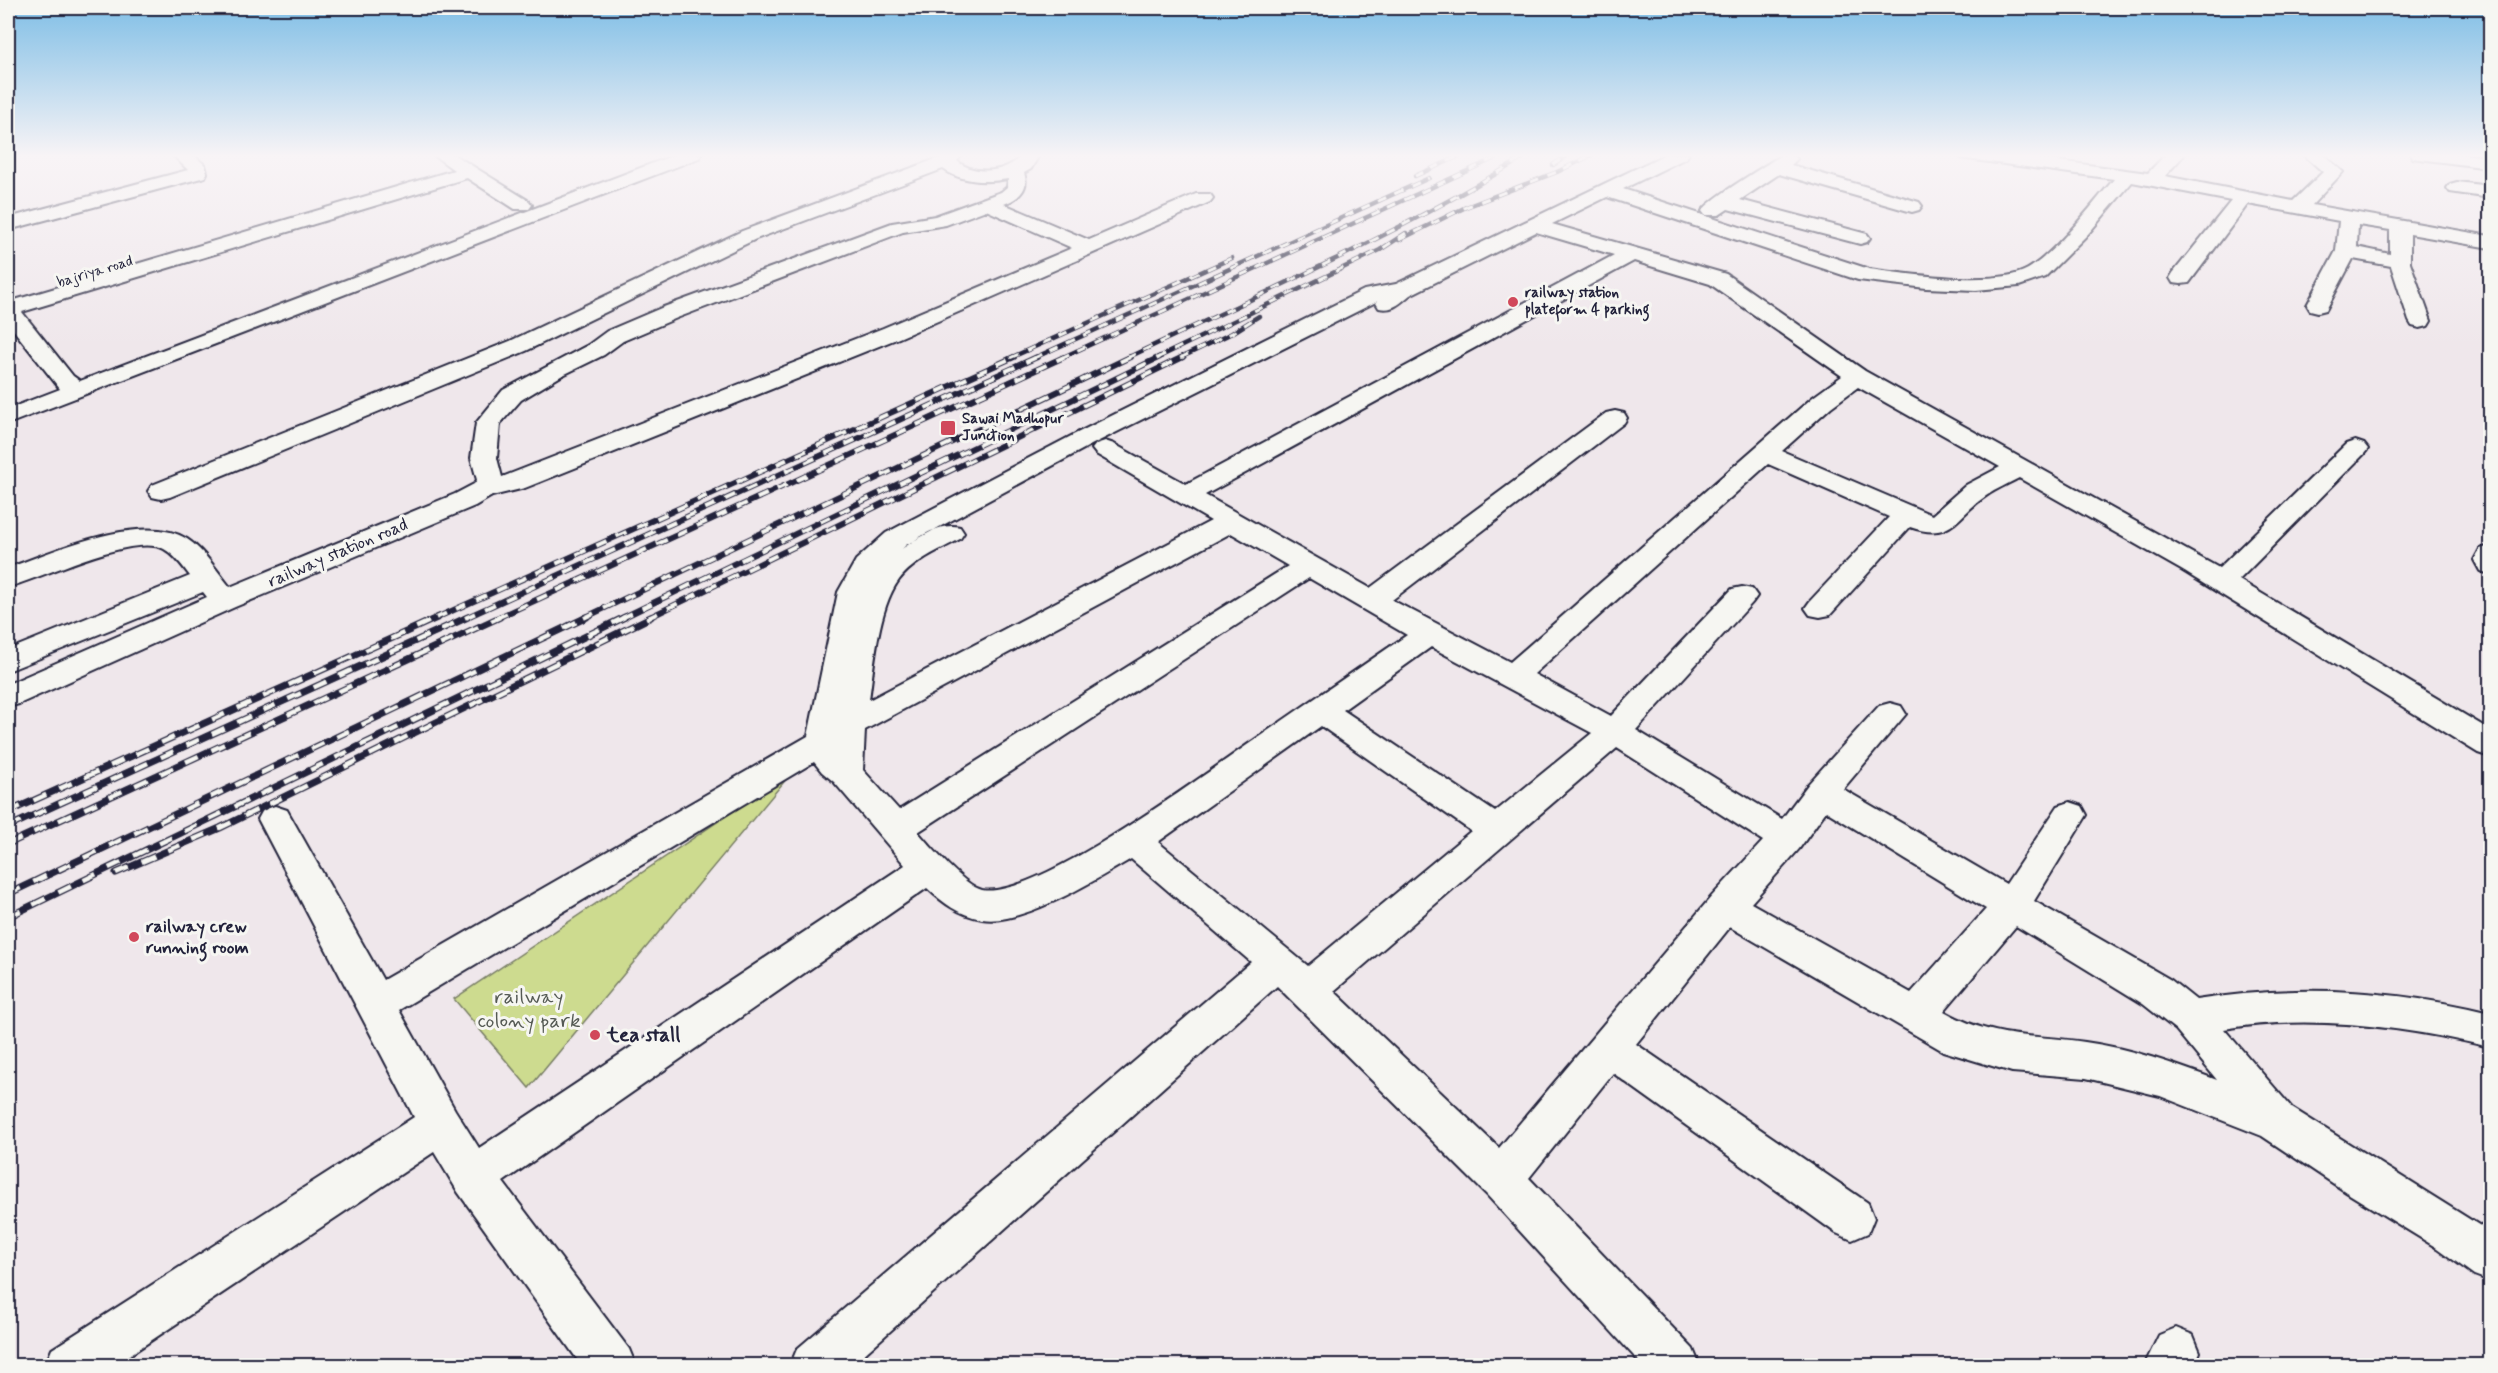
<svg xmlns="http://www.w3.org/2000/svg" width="2498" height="1373" viewBox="0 0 2498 1373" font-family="Mynerve,sans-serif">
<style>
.green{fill:#cddb8f;stroke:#787e65;stroke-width:1.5}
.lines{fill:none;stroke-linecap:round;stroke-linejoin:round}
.minor-casing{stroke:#22223b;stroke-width:4}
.minor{fill:#f6f6f2;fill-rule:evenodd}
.rail-far2-casing{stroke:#22223b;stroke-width:4.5}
.rail-far1-casing{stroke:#22223b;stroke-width:6}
.rail-casing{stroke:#22223b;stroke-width:7}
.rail-far2{stroke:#f6f6f2;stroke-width:3;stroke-dasharray:9;stroke-linecap:butt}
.rail-far1{stroke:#f6f6f2;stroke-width:4;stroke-dasharray:11;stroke-linecap:butt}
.rail{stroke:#f6f6f2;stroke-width:4.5;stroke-dasharray:14;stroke-linecap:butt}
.poi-dot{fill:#d1495b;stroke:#f6f6f2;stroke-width:2}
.labels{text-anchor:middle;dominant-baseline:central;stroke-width:6;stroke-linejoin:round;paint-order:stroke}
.far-street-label{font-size:15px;fill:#22223b;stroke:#f6f6f2}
.far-poi-label{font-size:15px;font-weight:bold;fill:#22223b;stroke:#f6f6f2;text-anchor:start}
.street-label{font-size:18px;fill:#22223b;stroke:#f6f6f2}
.poi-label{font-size:18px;font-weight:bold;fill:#22223b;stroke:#f6f6f2;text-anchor:start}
.near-park-label{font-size:21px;fill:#555a54;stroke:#f6f6f2}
.near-poi-label{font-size:21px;font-weight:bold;fill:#22223b;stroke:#f6f6f2;text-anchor:start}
</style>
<rect width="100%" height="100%" fill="#efe7eb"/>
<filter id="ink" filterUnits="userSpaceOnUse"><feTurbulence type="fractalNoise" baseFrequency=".0167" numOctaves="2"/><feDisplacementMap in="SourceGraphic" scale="12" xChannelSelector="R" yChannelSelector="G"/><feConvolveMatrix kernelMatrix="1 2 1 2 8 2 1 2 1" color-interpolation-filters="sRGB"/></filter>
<g filter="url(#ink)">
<path class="green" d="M 793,771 L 529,1088 L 454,999 Z"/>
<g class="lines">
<g class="minor-casing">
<g id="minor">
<path d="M 172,154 L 192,154 L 205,165 L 207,173 L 205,177 L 8,230 L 8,218 L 188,170 Z"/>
<path d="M 432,154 L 453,154 L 529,201 L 532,205 L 529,209 L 515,209 L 467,178 L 22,312 L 73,376 L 80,381 L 677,154 L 702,154 L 699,158 L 8,424 L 8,409 L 60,389 L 8,323 L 8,302 L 454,170 Z"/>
<path d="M 944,154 L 963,154 L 957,161 C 975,176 1009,173 1022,154 L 1036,154 L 1038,157 L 1031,169 L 1024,173 C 1030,189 1018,199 1004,204 L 1089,240 L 1196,194 L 1210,194 L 1213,198 L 1210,202 L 899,338 L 525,488 L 492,496 L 475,506 L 235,607 L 19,704 L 8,707 L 8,684 L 207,597 L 203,592 L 8,671 L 8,650 L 190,576 C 183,567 175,555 164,549 C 132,533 43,578 8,587 L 8,568 C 51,552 144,511 187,539 C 204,550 217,571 230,587 L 455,494 L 474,484 L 477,480 L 471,458 L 476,423 L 503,390 L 588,345 L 607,331 L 661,308 L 892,223 L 935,216 L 1001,192 L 1007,187 L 1008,179 C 986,183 961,182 943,169 L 756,239 L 526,351 L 170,497 L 161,499 L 152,497 L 148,491 L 152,485 L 510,341 L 742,231 L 941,157 ZM 986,210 L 1072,248 L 883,328 L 502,477 L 497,458 L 500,424 L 521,400 L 561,376 L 604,355 L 623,341 L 677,318 L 903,232 L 946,225 Z"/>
<path d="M 1666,154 L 1689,154 L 1686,158 L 1623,189 L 1869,269 C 1905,274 1998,287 2028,269 C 2055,253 2093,204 2114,179 L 1967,159 L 1961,158 L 1958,154 L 2006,154 L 2148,173 L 2166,154 L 2185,154 L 2165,176 L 2293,201 L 2323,172 L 2303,154 L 2323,154 L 2343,172 L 2312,205 L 2490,236 L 2490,248 L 2410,234 L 2410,262 L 2431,321 L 2428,326 L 2420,328 L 2412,326 L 2409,321 L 2391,266 L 2353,259 L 2326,310 L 2318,312 L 2310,310 L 2307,305 L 2336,251 L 2339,221 L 2248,204 L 2189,283 L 2181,284 L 2173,283 L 2170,278 L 2173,273 L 2231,201 L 2132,182 L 2088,234 L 2045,277 L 2019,286 L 1976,290 L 1926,288 L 1858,280 L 1607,197 L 1552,224 L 1726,274 L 1865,371 L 2219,568 L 2346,444 L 2355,441 L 2364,444 L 2368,449 L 2364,454 L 2239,580 L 2490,730 L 2490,757 L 2478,753 L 2183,571 L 2019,478 C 2008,484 1996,489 1986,496 C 1956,516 1953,542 1910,527 L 1830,615 L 1820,617 L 1810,615 L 1805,608 L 1810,601 L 1889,517 L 1768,464 L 1534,674 L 1611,716 L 1732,589 L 1742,587 L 1752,589 L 1757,596 L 1752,603 L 1636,730 L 1782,819 L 1809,783 L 1879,706 L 1890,703 L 1901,706 L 1906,714 L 1843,789 L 2006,884 L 2058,806 L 2070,802 L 2082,806 L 2087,815 L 2034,901 L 2171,980 L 2196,1000 C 2295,984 2393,989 2490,1013 L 2490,1047 C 2405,1027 2311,1014 2224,1029 L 2292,1108 L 2490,1232 L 2490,1281 L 2474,1275 L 2437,1248 L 2346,1192 L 2262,1136 L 2160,1096 L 2086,1078 L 2012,1072 L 1943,1051 L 1730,927 L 1636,1044 L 1868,1203 L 1874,1218 L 1868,1233 L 1852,1240 L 1836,1233 L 1613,1073 L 1529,1178 L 1693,1349 L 1700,1366 L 1643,1366 L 1486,1194 L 1277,986 L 851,1366 L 790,1366 L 797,1349 L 1251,962 L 1131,859 C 1097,879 1022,926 982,919 C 959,915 943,903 927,888 L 503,1182 L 629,1349 L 636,1366 L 582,1366 L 458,1192 L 434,1152 L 113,1366 L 45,1366 L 52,1349 L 414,1117 L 258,819 L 263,810 L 275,806 L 287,810 L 383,980 L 808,736 L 838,592 L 856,560 L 886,533 L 1075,434 L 1364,290 L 1396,284 ZM 2358,225 L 2390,230 L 2390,254 L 2357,247 ZM 1536,232 L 1614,255 L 1186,484 L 1114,444 L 1105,441 L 1096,444 L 1092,449 L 1096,454 L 1211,521 L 869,700 C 874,666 878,608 899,580 C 913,561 940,550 960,539 L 964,533 L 960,527 C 939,522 918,538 902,549 L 906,545 L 1093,444 L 1378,301 L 1376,303 L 1379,308 C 1393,311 1399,304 1410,295 ZM 1634,261 L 1710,284 L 1842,376 L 1813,397 L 1510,662 L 1392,600 L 1624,423 L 1627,418 L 1624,413 L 1615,411 L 1606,413 L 1370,588 L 1205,495 ZM 1858,387 L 2000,467 L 1966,485 L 1932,515 L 1782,451 L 1831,407 ZM 1231,533 L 1288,566 L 899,810 L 863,770 L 865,730 ZM 1309,578 L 1407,635 C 1355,671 1302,707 1250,743 C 1202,776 1035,900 982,890 C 965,886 930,846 918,832 ZM 1431,647 L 1592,733 L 1495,812 L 1343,710 ZM 1321,726 L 1471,831 L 1308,966 L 1158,842 ZM 1617,748 L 1763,841 L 1712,896 L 1499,1148 L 1334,991 ZM 814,762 L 822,772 L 834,782 L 905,865 L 479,1148 L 455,1110 L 399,1010 ZM 1826,811 L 1986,909 L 1911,993 L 1751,903 L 1799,849 ZM 2016,926 L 2143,1004 L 2176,1030 L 2217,1080 C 2174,1064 2130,1048 2085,1042 C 2030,1034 1995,1040 1944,1011 Z"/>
<path d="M 1789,154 L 1797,159 L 1791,165 L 1919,202 L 1922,206 L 1919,210 L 1912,212 L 1779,174 L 1740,200 L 1867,234 L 1870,238 L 1867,242 L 1860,244 L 1728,209 L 1719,215 L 1705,215 L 1702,211 C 1712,197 1764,167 1781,155 Z"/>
<path d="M 2410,154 L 2461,154 L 2490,157 L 2490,168 L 2419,159 L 2413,158 Z"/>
<path d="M 2457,182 L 2490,186 L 2490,198 L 2450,192 L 2447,188 L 2450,184 Z"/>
<path d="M 2490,546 L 2490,574 L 2480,571 L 2474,560 L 2480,549 Z"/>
<path d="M 2176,1328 L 2193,1335 L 2200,1352 L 2194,1366 L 2144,1366 L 2159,1335 Z"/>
</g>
</g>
<use href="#minor" class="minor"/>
<g class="rail-far2-casing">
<g id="rail-far2">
<path d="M 1553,165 L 1570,154"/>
<path d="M 1415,176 L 1464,154"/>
<path d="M 1399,240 L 1466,207 L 1557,172 L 1594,154"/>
<path d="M 1010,358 L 1232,258"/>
<path d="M 1034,358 L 1429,178"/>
<path d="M 1061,358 L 1504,154"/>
<path d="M 1127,358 C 1263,293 1401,233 1529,154"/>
<path d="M 1157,358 L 1380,250 L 1406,233"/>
<path d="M 1180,358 L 1232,333 L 1259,316"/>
</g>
</g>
<g class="rail-far1-casing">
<g id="rail-far1">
<path d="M 436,618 L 1014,357"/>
<path d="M 465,618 L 1037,357"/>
<path d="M 497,618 L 1064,357"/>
<path d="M 584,618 L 1130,357"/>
<path d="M 622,618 L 1160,357"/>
<path d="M 648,618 L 1183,357"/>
</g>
</g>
<g class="rail-casing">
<g id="rail">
<path d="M 8,812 L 439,617"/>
<path d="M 8,827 L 468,617"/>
<path d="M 8,844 L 500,617"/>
<path d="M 116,873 L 220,828 L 651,617"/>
<path d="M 8,894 L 587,617"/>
<path d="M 8,917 L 625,617"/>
</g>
</g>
<use href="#rail-far2" class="rail-far2"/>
<use href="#rail-far1" class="rail-far1"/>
<use href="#rail" class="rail"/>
</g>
</g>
<linearGradient id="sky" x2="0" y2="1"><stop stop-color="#7fbee6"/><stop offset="0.45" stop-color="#f8f4f6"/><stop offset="1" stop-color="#f8f4f6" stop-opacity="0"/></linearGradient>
<rect width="2498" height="346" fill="url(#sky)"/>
<g class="poi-dot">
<circle cx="1513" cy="302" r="6"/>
<rect x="940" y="420" width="16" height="16" rx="3"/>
<circle cx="134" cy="937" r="6"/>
<circle cx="595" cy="1035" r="6"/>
</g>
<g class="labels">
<g class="far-street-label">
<text transform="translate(95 272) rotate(-17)">bajriya road</text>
</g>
<g class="far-poi-label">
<text x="1525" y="293">railway station<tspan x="1525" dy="17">plateform 4 parking</tspan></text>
<text x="962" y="419">Sawai Madhopur<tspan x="962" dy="17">Junction</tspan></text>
</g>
<g class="street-label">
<text transform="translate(338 553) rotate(-23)">railway station road</text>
</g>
<g class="poi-label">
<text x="146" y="927">railway crew<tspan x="146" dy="21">running room</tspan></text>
</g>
<g class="near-park-label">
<text x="529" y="997">railway<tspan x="529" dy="24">colony park</tspan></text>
</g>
<g class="near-poi-label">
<text x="607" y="1035">tea stall</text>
</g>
</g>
<rect width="2498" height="1373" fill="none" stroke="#f6f6f2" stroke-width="30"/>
<rect x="15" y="15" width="2468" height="1343" fill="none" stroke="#22223b" stroke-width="2" filter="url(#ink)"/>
</svg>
